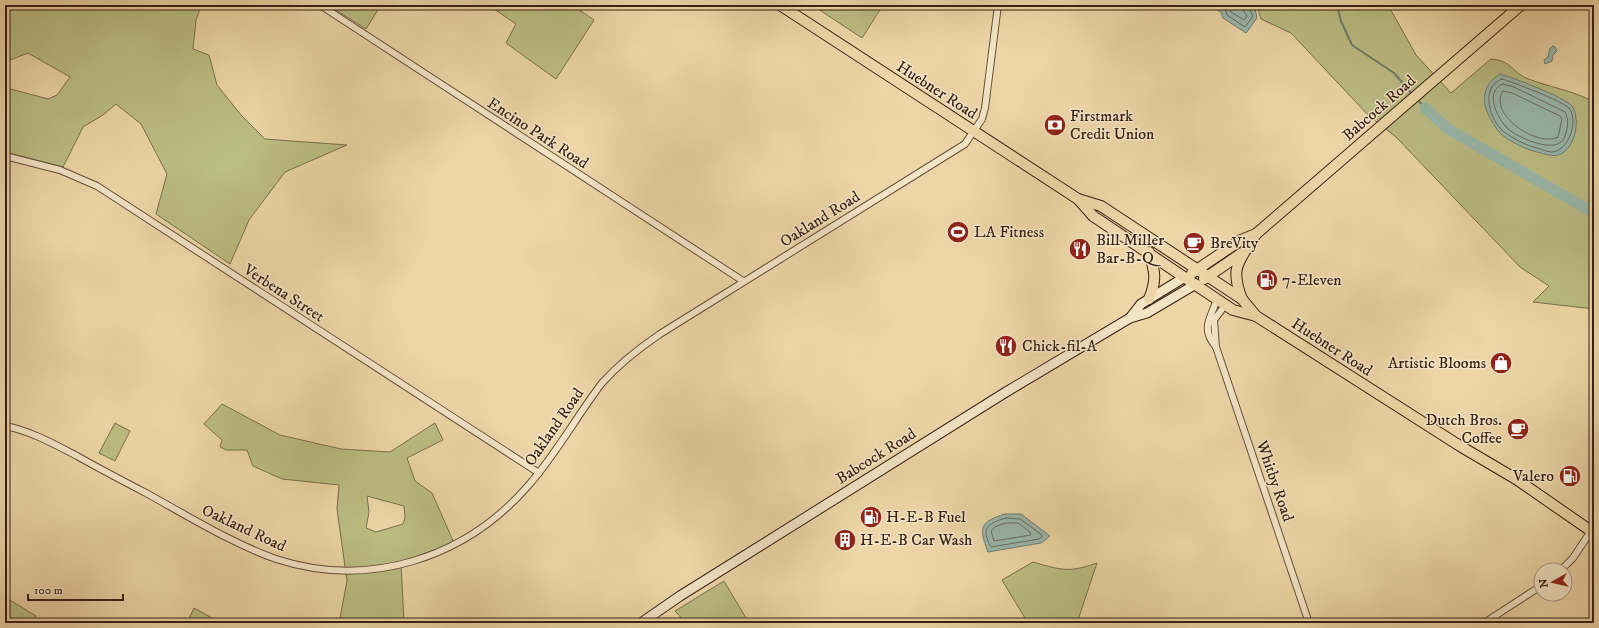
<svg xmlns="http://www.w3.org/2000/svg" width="1599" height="628" viewBox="0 0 1599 628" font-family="'IM FELL DW Pica',serif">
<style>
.green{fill:#bbbd84;stroke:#7a6e4c;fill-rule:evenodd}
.water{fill:#99b8ac;stroke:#727b6f}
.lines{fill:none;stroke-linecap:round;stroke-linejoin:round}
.shore{stroke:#686c60;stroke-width:1}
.stream{stroke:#727b6f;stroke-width:2}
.river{stroke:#99b8ac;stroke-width:11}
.street-casing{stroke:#654e39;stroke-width:8}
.secondary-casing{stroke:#382014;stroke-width:11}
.primary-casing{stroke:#382014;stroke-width:12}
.street{stroke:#f3e4c6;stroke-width:6}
.secondary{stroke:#f3e4c6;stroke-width:9}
.primary{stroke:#ecd6a7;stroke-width:10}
.labels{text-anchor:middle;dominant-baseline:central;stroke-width:3;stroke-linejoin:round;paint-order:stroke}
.street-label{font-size:16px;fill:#382014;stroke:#f3e4c6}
.poi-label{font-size:16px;fill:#382014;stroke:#f3e4c6;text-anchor:start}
</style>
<rect width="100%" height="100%" fill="#ecd6a7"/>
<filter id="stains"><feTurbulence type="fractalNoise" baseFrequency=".005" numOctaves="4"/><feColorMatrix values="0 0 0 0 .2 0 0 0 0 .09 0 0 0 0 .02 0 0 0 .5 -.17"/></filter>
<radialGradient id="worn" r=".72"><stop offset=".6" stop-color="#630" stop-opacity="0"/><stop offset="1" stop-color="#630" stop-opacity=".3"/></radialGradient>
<g class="green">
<path d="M 5,5 L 206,5 L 200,9 L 196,20 L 193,49 L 209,55 L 217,85 L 241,115 L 265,139 L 347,145 L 285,172 L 249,220 L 230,264 L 156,214 L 167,174 L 141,124 L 116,104 L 103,115 L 83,127 L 63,167 L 5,152 L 5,83 L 7,88 L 48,99 L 57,95 L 70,77 L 28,53 L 5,62 Z"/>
<path d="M 328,5 L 381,5 L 366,29 Z"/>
<path d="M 488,5 L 572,5 L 594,20 L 556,79 L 506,43 L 516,24 Z"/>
<path d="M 812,5 L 883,5 L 862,38 Z"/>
<path d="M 1254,5 L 1388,5 L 1416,55 L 1451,93 L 1491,59 C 1512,61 1511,71 1526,78 C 1548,87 1572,90 1594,102 L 1594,309 L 1533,302 L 1549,286 L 1520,267 L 1396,137 L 1368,115 L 1291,33 L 1261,19 L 1257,6 Z"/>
<path d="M 222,404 L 280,435 L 341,449 L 390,452 L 435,423 L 443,440 L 407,458 L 415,481 L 432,493 L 454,543 L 401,562 L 404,623 L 339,623 L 347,581 L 337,509 L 339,485 L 282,479 L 253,466 L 247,450 L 226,450 L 220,447 L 222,440 L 204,424 ZM 367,496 L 404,506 L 405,518 L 403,524 L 376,532 L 366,528 L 369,512 Z"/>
<path d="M 115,423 L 130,431 L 115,461 L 99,453 Z"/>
<path d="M 1033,562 C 1061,570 1069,573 1097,563 L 1077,623 L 1028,623 L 1002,580 Z"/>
<path d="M 724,581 L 749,623 L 686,623 L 675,611 Z"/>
<path d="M 5,597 L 36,616 L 32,623 L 5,623 Z"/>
<path d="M 194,608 L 221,623 L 187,623 Z"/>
</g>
<g class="water">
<path d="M 1221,5 L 1246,5 L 1255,8 L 1257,18 L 1246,33 L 1223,18 L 1221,12 L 1217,10 Z"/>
<path d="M 1553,46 L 1555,47 L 1557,51 L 1553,55 L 1552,61 L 1545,64 L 1544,60 L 1548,57 L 1550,48 Z"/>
<path d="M 1500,74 C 1512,77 1566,98 1572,106 C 1583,122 1572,161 1549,155 C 1531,151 1517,146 1502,135 C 1498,132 1496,127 1493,123 C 1481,104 1480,87 1500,74 Z"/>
<path d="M 1005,514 L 1021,514 L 1050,536 L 1041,543 L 988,552 C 979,528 979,522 1005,514 Z"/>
</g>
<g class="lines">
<g class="shore">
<path d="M 1224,5 L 1227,15 L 1245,27 L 1253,16 L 1247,5"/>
<path d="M 1229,5 L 1231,12 L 1244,20 L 1247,16 L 1243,10 L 1242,5"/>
<path d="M 1502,79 C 1513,82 1562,101 1569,108 C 1579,120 1569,151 1552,152 C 1547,152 1541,149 1537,148 C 1525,145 1514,139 1504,132 C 1490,121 1479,87 1502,79 Z"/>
<path d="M 1503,84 L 1514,87 L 1565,112 C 1569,119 1568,128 1565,136 C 1559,157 1515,137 1506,127 C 1497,117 1484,91 1503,84 Z"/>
<path d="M 1503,91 L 1512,93 L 1560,116 L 1562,119 L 1558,137 C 1538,148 1487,114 1503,91 Z"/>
<path d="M 1006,518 L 1020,519 L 1042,535 L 1042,537 L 1039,539 L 991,547 C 980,528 988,523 1006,518 Z"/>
<path d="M 1006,523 L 1018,523 L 1030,532 L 1031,535 L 994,541 L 991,531 L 995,527 Z"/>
</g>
<g class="stream">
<path d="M 1337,5 L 1341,21 L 1352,45 L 1394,73 L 1412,94"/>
<path d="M 1416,98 L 1425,108"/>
</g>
<path class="river" d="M 1425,108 L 1448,129 L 1594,213"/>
<g class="street-casing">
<g id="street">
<path d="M 320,5 L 743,281"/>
<path d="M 5,156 L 60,170 L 97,186 L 539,473"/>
<path d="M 1226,304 L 1214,320 L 1216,347 L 1309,623"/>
<path d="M 1216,347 C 1200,328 1211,318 1217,299"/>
<path d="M 5,426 C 31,431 54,444 77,456 C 100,469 123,481 146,493 C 188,516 231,543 276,559 C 368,589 464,559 527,487 C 555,456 576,417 602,383 C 619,364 638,349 660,334 L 965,144 L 982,119 L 985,108 L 998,5"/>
<path d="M 1561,570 L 1573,558 L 1591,531"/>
<path d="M 1484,623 L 1541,586"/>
</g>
</g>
<g class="secondary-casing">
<g id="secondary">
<path d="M 1130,318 L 1141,304 L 1185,277"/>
<path d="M 641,623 L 680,596 L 1006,392 L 1130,318 L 1147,313 L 1196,284"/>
</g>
</g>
<g class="primary-casing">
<g id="primary">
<path d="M 780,5 L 1078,199 L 1101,206 L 1242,299 L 1256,316"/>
<path d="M 1078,199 L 1093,216 L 1233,310 L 1256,316 L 1460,446 L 1516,479 L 1594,533"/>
<path d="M 1149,252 C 1155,272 1157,280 1149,299"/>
<path d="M 1192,273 L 1241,240 L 1256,234"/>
<path d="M 1204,279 L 1242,253"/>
<path d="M 1242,299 C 1229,266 1240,261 1256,234 L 1521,5"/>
</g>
</g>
<use href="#street" class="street"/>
<use href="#secondary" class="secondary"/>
<use href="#primary" class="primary"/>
</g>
<defs>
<g id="bank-disc" transform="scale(1.15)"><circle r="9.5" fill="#8f2418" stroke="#f3e4c6"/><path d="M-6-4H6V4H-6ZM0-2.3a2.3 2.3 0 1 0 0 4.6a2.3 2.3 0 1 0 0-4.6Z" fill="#fff"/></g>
<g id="stadium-disc" transform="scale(1.15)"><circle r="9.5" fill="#8f2418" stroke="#f3e4c6"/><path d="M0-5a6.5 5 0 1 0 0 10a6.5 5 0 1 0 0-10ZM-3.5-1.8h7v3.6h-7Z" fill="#fff"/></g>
<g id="cafe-disc" transform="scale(1.15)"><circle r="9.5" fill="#8f2418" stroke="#f3e4c6"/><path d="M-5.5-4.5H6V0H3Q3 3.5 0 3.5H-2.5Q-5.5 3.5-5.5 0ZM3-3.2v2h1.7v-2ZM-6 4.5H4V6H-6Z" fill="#fff"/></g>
<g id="restaurant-disc" transform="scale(1.15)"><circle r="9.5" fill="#8f2418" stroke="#f3e4c6"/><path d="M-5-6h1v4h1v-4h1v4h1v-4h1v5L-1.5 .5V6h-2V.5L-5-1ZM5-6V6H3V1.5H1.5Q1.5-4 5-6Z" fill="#fff"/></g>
<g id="fuel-disc" transform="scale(1.15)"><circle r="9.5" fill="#8f2418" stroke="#f3e4c6"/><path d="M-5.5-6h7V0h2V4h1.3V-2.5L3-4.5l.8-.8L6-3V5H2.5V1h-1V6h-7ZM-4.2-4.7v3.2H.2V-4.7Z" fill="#fff"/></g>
<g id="shop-disc" transform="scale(1.15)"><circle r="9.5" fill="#8f2418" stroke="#f3e4c6"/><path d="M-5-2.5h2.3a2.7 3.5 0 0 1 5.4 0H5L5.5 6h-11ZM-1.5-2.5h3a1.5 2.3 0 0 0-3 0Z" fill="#fff"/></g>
<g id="building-disc" transform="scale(1.15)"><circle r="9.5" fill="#8f2418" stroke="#f3e4c6"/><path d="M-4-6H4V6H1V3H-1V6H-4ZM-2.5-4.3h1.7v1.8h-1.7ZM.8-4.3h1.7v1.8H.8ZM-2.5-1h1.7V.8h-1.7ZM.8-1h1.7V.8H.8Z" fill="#fff"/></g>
</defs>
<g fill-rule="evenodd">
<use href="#bank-disc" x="1055" y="125"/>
<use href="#stadium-disc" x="958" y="232"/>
<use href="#cafe-disc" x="1194" y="243"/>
<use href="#restaurant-disc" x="1080" y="249"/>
<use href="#fuel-disc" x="1267" y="280"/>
<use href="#restaurant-disc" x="1006" y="346"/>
<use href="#shop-disc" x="1501" y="363"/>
<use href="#cafe-disc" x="1518" y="429"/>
<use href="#fuel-disc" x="1570" y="476"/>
<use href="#fuel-disc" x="871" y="517"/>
<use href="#building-disc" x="845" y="540"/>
</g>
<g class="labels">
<g class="street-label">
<text transform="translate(937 90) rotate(33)">Huebner Road</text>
<text transform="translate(1379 108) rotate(-41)">Babcock Road</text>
<text transform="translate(538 133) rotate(33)">Encino Park Road</text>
<text transform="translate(820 219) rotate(-32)">Oakland Road</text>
<text transform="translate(284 293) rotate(33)">Verbena Street</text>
<text transform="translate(1332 347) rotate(33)">Huebner Road</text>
<text transform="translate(554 427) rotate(-55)">Oakland Road</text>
<text transform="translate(876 456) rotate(-32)">Babcock Road</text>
<text transform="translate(1275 481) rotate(71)">Whitby Road</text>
<text transform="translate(244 528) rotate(25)">Oakland Road</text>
</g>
<g class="poi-label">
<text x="1070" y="116">Firstmark<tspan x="1070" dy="18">Credit Union</tspan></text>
<text x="974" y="232">LA Fitness</text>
<text x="1096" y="240">Bill Miller<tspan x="1096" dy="18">Bar-B-Q</tspan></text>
<text x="1210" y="243">BreVity</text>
<text x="1282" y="280">7-Eleven</text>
<text x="1022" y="346">Chick-fil-A</text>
<text x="1486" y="363" text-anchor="end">Artistic Blooms</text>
<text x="1502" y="420" text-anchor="end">Dutch Bros.<tspan x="1502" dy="18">Coffee</tspan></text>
<text x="1554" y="476" text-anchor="end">Valero</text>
<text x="886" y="517">H-E-B Fuel</text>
<text x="860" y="540">H-E-B Car Wash</text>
</g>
</g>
<rect width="1599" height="628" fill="none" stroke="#ecd6a7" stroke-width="20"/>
<rect x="6" y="6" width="1587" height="616" fill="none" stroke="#382014" stroke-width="2"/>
<rect x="10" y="10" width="1579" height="608" fill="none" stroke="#382014"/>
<g transform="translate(1553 582) rotate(262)"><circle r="19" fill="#f3e4c6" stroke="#a8967f"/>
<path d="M0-3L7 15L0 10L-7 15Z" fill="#8f2418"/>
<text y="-6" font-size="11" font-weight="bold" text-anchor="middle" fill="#382014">N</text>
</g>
<path d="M28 594v6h95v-6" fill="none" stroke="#382014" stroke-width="2"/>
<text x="34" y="594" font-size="12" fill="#382014" stroke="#f3e4c6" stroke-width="3" paint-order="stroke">100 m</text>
<rect width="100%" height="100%" filter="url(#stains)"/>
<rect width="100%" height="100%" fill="url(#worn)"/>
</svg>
